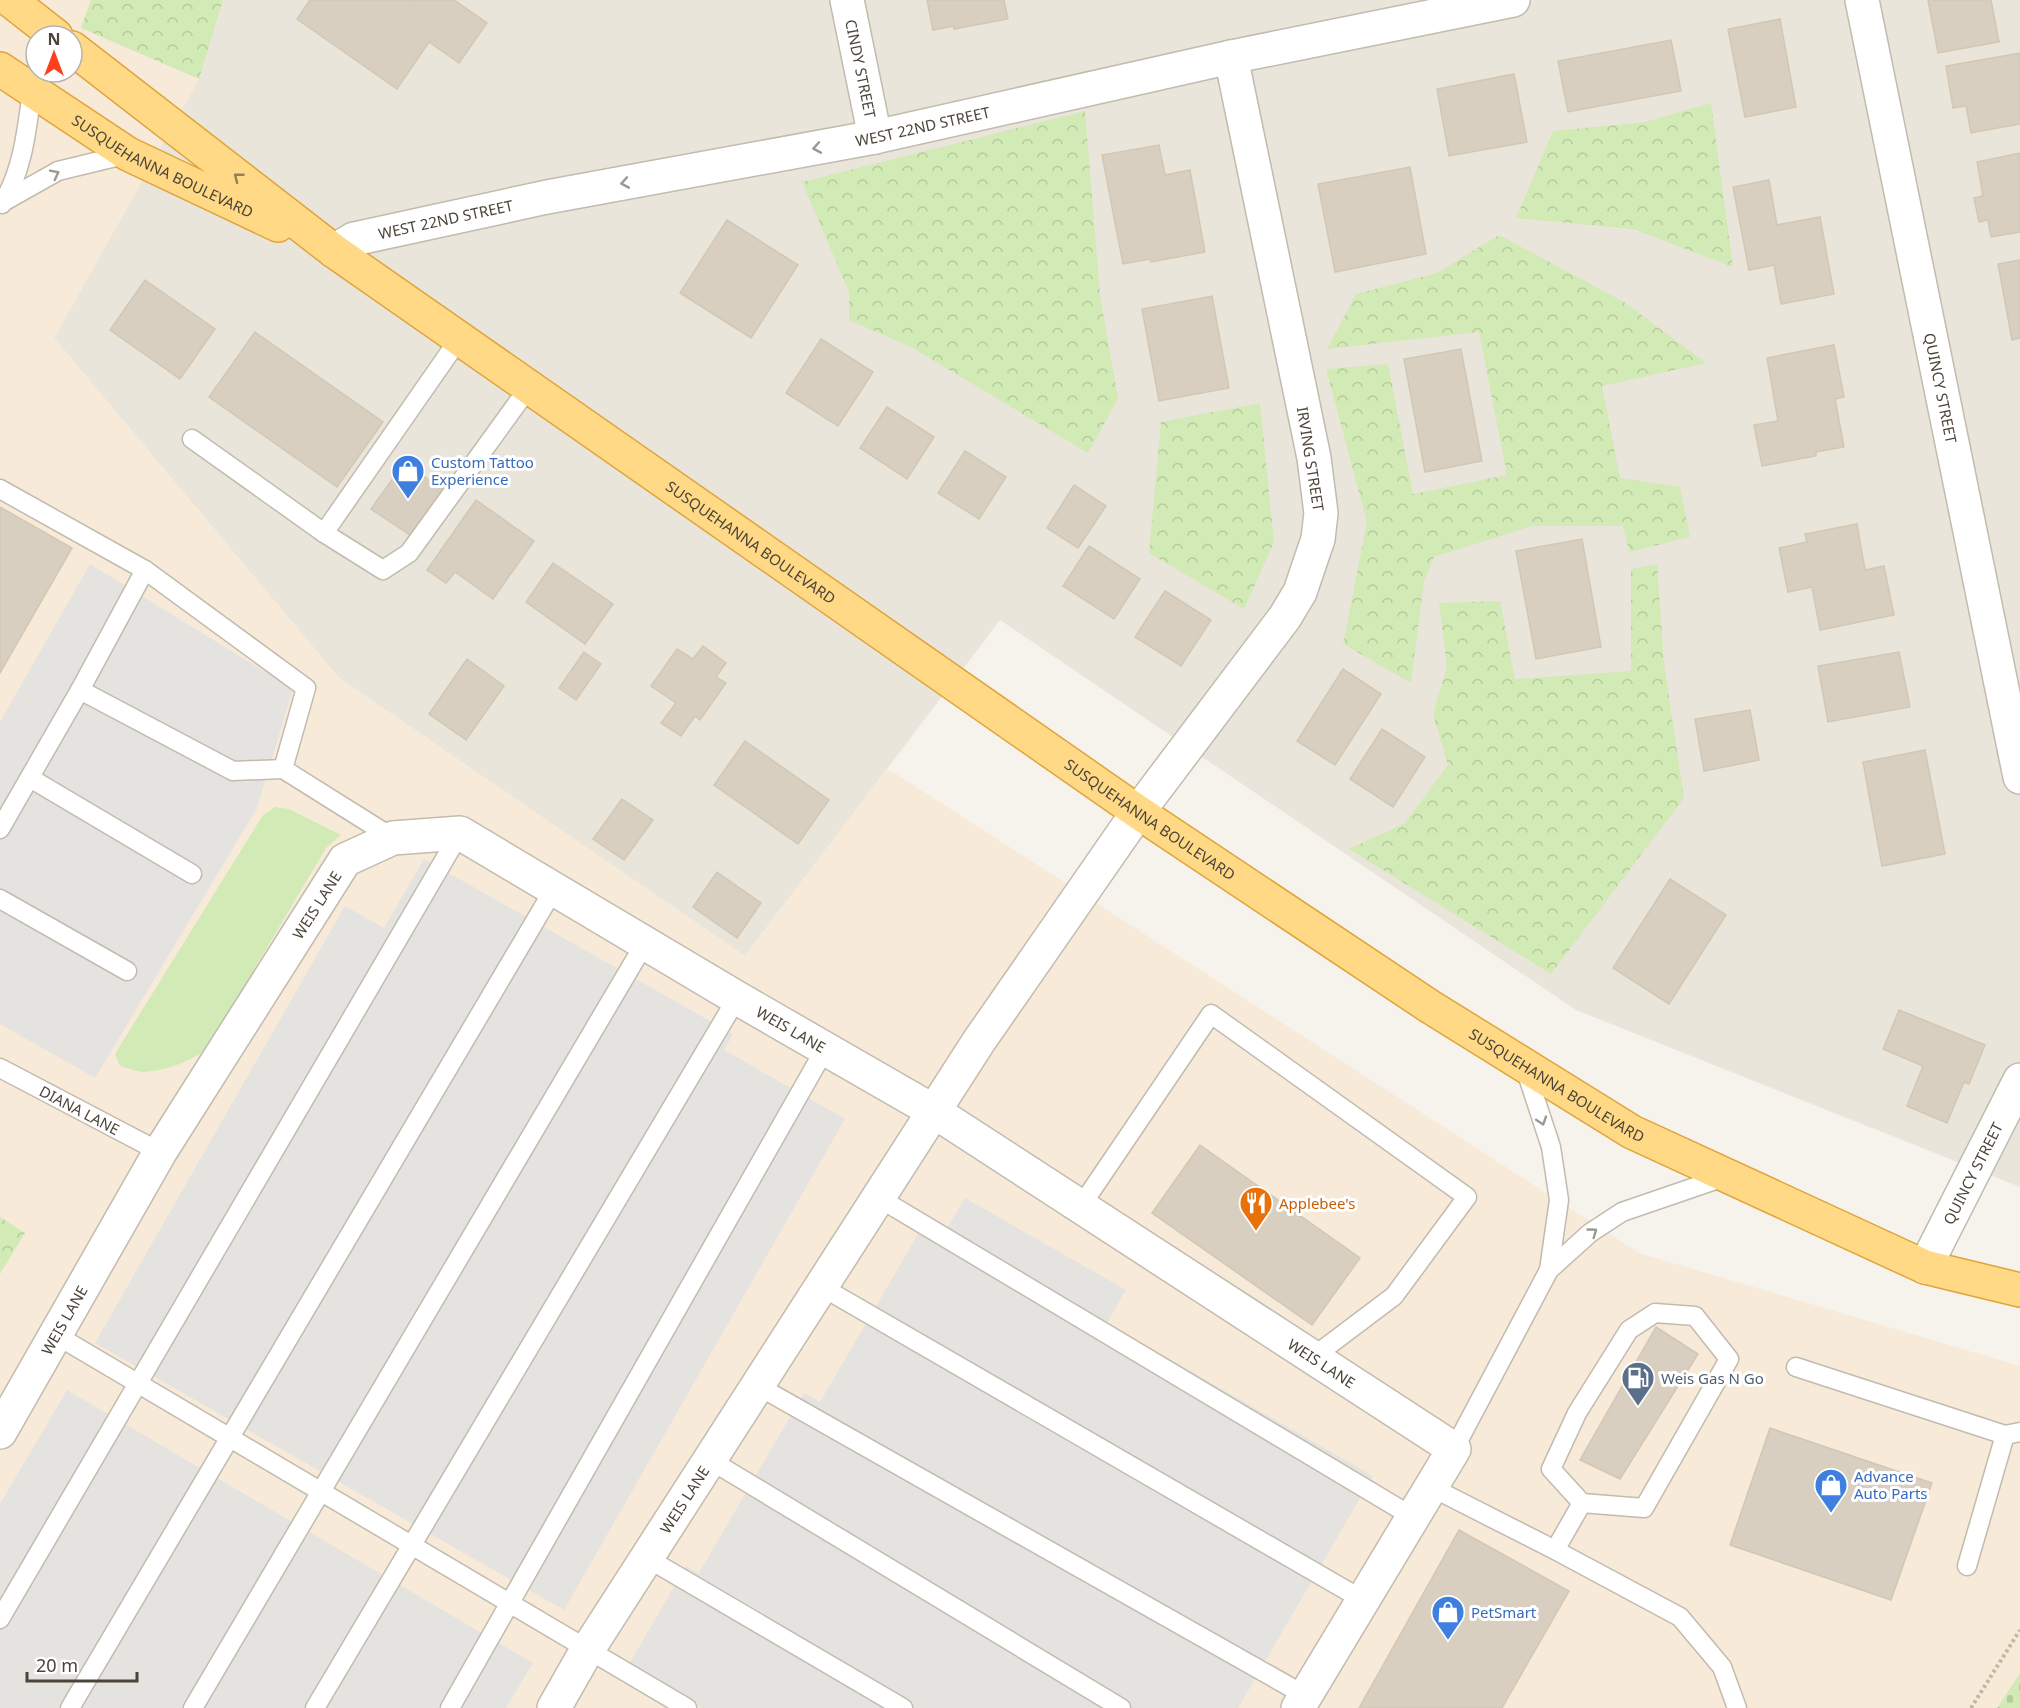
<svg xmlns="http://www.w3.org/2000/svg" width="2020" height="1708" viewBox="0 0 2020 1708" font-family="'Noto Sans',sans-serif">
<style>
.residential{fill:#eae5da}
.commercial{fill:#f7ead8;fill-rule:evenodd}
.green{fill:#d2eab5}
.forest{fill:url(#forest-crowns)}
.cemetery{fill:url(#cemetery-stones)}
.parking{fill:#e5e3e0}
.building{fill:#d8cfc1;stroke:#d3c7b4;stroke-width:1.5}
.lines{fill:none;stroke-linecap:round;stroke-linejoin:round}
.service-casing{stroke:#c2bbae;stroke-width:21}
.minor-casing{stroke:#c2bbae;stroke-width:36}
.tertiary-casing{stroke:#c2bbae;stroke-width:36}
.trunk-casing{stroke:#e0a43c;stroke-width:36}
.path{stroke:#c4b79f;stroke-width:4;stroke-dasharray:3 3;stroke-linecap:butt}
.service{stroke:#fff;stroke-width:18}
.minor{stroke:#fff;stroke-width:33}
.tertiary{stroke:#fff;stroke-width:33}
.trunk{stroke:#ffd985;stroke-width:33}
.oneway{stroke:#9c9892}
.oneway2{stroke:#938057}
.labels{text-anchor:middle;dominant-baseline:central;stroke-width:6;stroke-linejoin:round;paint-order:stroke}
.street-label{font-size:15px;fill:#4b4439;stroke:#fff}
.shop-label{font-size:15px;fill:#366cbe;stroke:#fff;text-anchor:start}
.food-label{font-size:15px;fill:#c56008;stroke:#fff;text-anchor:start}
.service-label{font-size:15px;fill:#4e5e75;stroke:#fff;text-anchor:start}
</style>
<defs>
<pattern id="forest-crowns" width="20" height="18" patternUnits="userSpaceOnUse" patternTransform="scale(1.5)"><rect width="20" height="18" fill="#d2eab5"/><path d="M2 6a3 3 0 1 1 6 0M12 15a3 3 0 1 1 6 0" fill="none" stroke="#b6ca9c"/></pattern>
<pattern id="cemetery-stones" width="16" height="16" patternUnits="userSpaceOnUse" patternTransform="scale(1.5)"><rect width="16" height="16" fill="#d2eab5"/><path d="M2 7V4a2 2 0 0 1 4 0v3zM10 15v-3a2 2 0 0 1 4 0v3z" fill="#b6ca9c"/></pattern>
</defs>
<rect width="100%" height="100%" fill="#f6f3ec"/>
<path class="residential" d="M 104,0 L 2020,0 L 2020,1187 L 1576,1010 L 1000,620 L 745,956 L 339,678 L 54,338 L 199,79 Z"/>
<path class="commercial" d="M 0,0 L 104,0 L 199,79 L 54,338 L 339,678 L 745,956 L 887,768 L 1639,1253 L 2020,1366 L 2020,1673 L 1997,1708 L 0,1708 L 0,1274 L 25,1233 L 0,1217 ZM 36,36 L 72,36 L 72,72 L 36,72 Z"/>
<path class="green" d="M 275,807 L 289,809 L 341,835 L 326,848 L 207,1049 C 189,1062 167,1070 144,1072 C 137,1072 128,1068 120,1066 L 115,1054 L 263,815 Z"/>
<g class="forest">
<path d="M 91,0 L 223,0 L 199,79 L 81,28 Z"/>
<path d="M 1711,103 L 1733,267 L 1633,229 L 1516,218 L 1553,131 L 1645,122 Z"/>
<path d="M 1085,111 L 1100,295 L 1118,399 L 1088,453 L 911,347 L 849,320 L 849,292 L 802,182 Z"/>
<path d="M 1499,235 L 1624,302 L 1706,363 L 1602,386 L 1620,478 L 1680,487 L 1690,537 L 1629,552 L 1623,526 L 1532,526 L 1434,557 L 1424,581 L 1411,683 L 1343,644 L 1367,522 L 1326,369 L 1388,364 L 1413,494 L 1507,475 L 1479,332 L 1327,349 L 1356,294 L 1437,273 Z"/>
<path d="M 1260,403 L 1274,542 L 1244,609 L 1149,553 L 1161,422 Z"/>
<path d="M 1657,564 L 1664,663 L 1684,798 L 1551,974 L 1349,849 L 1405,823 L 1448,765 L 1433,714 L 1447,667 L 1439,603 L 1500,601 L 1515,679 L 1631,671 L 1631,569 Z"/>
<path d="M 0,1217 L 25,1233 L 0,1274 Z"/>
</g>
<path class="cemetery" d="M 2020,1673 L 2020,1708 L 1997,1708 Z"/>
<g class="parking">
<path d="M 90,564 L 293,689 L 257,808 L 95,1078 L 0,1024 L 0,722 Z"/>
<path d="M 424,859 L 733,1034 L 724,1050 L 845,1119 L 564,1610 L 95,1343 L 345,906 L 384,928 Z"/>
<path d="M 965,1198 L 1126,1290 L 1107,1323 L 1373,1476 L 1238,1708 L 701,1708 L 628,1666 L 686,1566 L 699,1573 L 804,1393 L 820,1402 L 928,1217 L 947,1228 Z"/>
<path d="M 67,1390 L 533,1663 L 506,1708 L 0,1708 L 0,1504 Z"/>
</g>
<g class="building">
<path d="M 310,0 L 410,0 L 412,1 L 413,0 L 454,0 L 487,23 L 459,63 L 429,42 L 397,89 L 297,19 Z"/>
<path d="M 927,0 L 1004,0 L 1008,19 L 954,29 L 954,26 L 933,30 Z"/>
<path d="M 1928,0 L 1991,0 L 1999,42 L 1938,53 Z"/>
<path d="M 1780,19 L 1796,107 L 1745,117 L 1728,29 Z"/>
<path d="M 1671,40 L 1681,91 L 1568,112 L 1558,61 Z"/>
<path d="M 2020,53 L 2020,124 L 1971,133 L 1966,106 L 1953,108 L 1946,66 Z"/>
<path d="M 1514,74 L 1527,142 L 1449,156 L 1437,89 Z"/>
<path d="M 1159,145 L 1165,175 L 1190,170 L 1205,252 L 1151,262 L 1150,259 L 1123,264 L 1102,155 Z"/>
<path d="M 2020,153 L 2020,232 L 1991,237 L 1988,220 L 1979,222 L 1974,198 L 1983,196 L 1977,162 Z"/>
<path d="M 1410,167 L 1426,254 L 1335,272 L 1318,184 Z"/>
<path d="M 1769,180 L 1777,225 L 1820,217 L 1834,294 L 1781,304 L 1774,265 L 1749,270 L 1733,187 Z"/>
<path d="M 727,220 L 798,265 L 751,338 L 680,293 Z"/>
<path d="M 2020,260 L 2020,338 L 2012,340 L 1998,264 Z"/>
<path d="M 145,280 L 215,329 L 180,379 L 110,330 Z"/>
<path d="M 1212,296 L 1229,388 L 1159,401 L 1142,309 Z"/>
<path d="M 255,332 L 383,422 L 337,487 L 209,397 Z"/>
<path d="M 821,339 L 873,372 L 838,426 L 786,393 Z"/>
<path d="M 1834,345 L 1844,397 L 1835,399 L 1844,447 L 1816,452 L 1816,456 L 1762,466 L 1754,425 L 1778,421 L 1767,358 Z"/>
<path d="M 1461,349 L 1482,461 L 1425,472 L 1404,359 Z"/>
<path d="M 887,407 L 934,437 L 907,479 L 860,448 Z"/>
<path d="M 965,451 L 1006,477 L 979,519 L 938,493 Z"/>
<path d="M 404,463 L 445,491 L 413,537 L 371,509 Z"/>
<path d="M 1074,485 L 1106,506 L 1078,548 L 1047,528 Z"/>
<path d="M 476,500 L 534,541 L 493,599 L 455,572 L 446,583 L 427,570 Z"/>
<path d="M 0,507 L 72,548 L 0,673 Z"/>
<path d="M 1857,524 L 1865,570 L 1884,566 L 1894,615 L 1820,630 L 1812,587 L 1788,592 L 1779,548 L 1807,542 L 1805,534 Z"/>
<path d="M 1582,539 L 1601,647 L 1536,659 L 1516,551 Z"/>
<path d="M 1089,546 L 1140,579 L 1114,619 L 1063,586 Z"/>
<path d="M 553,563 L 613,604 L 585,644 L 526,602 Z"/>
<path d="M 1165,591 L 1211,620 L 1181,666 L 1135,637 Z"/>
<path d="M 703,646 L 726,663 L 716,677 L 726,683 L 700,720 L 695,716 L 681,736 L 661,723 L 676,703 L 651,686 L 677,649 L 693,659 Z"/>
<path d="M 584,652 L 601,664 L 576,700 L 559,688 Z"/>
<path d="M 1899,652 L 1910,707 L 1828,722 L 1818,666 Z"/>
<path d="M 467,659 L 504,686 L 466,740 L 429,714 Z"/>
<path d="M 1343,669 L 1381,694 L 1335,765 L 1297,741 Z"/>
<path d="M 1750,710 L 1759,760 L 1704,771 L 1695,719 Z"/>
<path d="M 1382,729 L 1425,757 L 1393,807 L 1350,779 Z"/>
<path d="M 745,741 L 829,800 L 798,844 L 714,785 Z"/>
<path d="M 1925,750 L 1945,854 L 1882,866 L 1863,762 Z"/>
<path d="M 622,799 L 653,820 L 624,860 L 593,839 Z"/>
<path d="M 717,872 L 761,903 L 737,938 L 693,907 Z"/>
<path d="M 1670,879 L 1726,915 L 1669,1004 L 1613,968 Z"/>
<path d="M 1899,1010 L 1985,1045 L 1969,1084 L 1964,1082 L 1947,1123 L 1907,1106 L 1923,1066 L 1883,1049 Z"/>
<path d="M 1200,1145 L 1360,1258 L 1312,1325 L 1152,1213 Z"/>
<path d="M 1656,1327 L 1698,1354 L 1620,1479 L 1580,1460 Z"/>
<path d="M 1770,1428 L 1932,1483 L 1891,1600 L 1730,1545 Z"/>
<path d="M 1459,1530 L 1569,1591 L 1502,1708 L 1359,1708 Z"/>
</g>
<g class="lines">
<g class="service-casing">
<g id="service">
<path d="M 3,202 L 58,171 L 128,154"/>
<path d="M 2,204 C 23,171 27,128 32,91"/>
<path d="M 192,439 L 324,533 L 459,339"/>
<path d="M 0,489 L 145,570 L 306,688 L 283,769 L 393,838"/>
<path d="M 324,533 L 383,570 L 409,553 L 529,387"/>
<path d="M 80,690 L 233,771 L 283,769"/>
<path d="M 30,778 L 192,874"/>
<path d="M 0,829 L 80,690 L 145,570"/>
<path d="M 0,899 L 127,971"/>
<path id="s1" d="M 0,1068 L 160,1152"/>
<path d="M 1525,1068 L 1551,1147 L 1559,1200 L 1549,1270"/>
<path d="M 879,1198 L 1413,1517"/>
<path d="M 1081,1206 L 1211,1014 L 1467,1197 L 1394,1296 L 1313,1357"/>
<path d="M 822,1287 L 1363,1600"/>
<path d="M 56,1335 L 687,1708"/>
<path d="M 1796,1367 L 2005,1435"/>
<path d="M 758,1386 L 1306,1696"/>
<path d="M 1454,1449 L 1549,1270 L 1590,1233 L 1622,1212 L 1727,1176"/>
<path d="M 710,1460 L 1121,1708"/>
<path d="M 1431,1487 L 1555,1550 L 1680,1617 L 1722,1667 L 1737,1708"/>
<path d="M 1555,1550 L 1582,1503 L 1644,1508 L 1729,1359 L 1695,1316 L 1655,1313 L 1629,1330 L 1577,1413 L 1551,1469 L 1582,1503"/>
<path d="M 647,1558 L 903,1708"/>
<path d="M 1967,1566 L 2005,1435 L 2020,1432"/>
<path d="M 0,1619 L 460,833"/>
<path d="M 70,1708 L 554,889"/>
<path d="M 193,1708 L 645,943"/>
<path d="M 315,1708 L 737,998"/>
<path d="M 450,1708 L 825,1049"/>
</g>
</g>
<g class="minor-casing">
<g id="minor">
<path id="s2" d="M 847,0 L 875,137"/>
<path id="s3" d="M 1862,0 L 2020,777"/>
<path id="s4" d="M 1925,1267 L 2020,1080"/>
<path id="s5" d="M 0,1432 L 160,1152 L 345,860 L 393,838 L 460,833 L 737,998 L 935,1112 L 1454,1449 L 1298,1708"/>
<path id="s6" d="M 554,1708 L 583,1657 L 979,1041 L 1138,812 L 1285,617 L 1300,592 L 1318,539 L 1321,513 L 1314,458 L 1231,57"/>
</g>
</g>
<g class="tertiary-casing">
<g id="tertiary">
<path id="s7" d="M 334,251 L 354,239 L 547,197 L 875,137 L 1231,57 L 1513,0"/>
</g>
</g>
<g class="trunk-casing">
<g id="trunk">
<path d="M 10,0 L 56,36"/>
<path id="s8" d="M 72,48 L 334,251 L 1138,812 L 1429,1006 L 1632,1132 L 1925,1267 L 2020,1290"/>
<path id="s9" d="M 0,69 L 128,154 L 278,225"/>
</g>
</g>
<path class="path" d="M 1971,1708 L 2020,1630"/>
<use href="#service" class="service"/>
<use href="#minor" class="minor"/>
<use href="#tertiary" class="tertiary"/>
<use href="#trunk" class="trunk"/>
</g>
<defs><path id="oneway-chevron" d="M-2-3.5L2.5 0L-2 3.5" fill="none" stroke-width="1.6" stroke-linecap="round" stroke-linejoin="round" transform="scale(1.5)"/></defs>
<g class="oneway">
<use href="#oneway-chevron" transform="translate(817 148) rotate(170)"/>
<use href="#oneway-chevron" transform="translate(55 174) rotate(-27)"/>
<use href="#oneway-chevron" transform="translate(625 183) rotate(170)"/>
<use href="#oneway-chevron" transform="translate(1542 1121) rotate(72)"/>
<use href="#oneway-chevron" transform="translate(1593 1232) rotate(-36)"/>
</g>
<use class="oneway2" href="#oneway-chevron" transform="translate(238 177) rotate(-142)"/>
<defs>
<g id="shop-pin" transform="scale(1.725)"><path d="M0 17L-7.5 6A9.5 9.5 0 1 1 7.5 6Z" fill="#3f7fe0" stroke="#fff"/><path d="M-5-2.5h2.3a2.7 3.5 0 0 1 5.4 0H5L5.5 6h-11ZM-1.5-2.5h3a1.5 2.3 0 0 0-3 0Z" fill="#fff"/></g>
<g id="restaurant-pin" transform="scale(1.725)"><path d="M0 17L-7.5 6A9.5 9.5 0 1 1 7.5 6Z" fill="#e8710a" stroke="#fff"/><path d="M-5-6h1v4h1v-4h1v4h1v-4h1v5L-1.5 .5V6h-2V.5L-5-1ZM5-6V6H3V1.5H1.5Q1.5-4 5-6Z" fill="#fff"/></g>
<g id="fuel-pin" transform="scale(1.725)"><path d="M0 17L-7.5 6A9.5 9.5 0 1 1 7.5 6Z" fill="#5c6f8a" stroke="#fff"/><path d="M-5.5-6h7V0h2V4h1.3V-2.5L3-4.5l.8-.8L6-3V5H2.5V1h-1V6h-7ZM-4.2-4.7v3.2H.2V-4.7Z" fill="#fff"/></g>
</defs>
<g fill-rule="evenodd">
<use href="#shop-pin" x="408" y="471"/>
<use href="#restaurant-pin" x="1256" y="1203"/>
<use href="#fuel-pin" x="1638" y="1378"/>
<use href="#shop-pin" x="1831" y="1485"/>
<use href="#shop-pin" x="1448" y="1612"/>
</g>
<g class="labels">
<g class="street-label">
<text stroke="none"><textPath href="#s2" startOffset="70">CINDY STREET</textPath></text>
<text stroke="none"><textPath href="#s7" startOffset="603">WEST 22ND STREET</textPath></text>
<text stroke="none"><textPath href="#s9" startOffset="190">SUSQUEHANNA BOULEVARD</textPath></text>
<text stroke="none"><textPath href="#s7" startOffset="117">WEST 22ND STREET</textPath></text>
<text stroke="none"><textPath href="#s3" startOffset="396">QUINCY STREET</textPath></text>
<text transform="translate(1311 459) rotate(81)">IRVING STREET</text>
<text stroke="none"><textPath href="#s8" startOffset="840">SUSQUEHANNA BOULEVARD</textPath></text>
<text stroke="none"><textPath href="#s8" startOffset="1326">SUSQUEHANNA BOULEVARD</textPath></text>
<text stroke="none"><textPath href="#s5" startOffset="615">WEIS LANE</textPath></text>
<text stroke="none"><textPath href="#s5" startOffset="1173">WEIS LANE</textPath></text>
<text stroke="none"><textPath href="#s8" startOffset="1812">SUSQUEHANNA BOULEVARD</textPath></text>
<text stroke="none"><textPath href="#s1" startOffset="90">DIANA LANE</textPath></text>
<text stroke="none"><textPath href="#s4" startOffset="105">QUINCY STREET</textPath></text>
<text stroke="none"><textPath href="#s5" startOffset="129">WEIS LANE</textPath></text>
<text stroke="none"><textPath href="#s5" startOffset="1800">WEIS LANE</textPath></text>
<text stroke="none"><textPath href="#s6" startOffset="246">WEIS LANE</textPath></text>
</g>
<g class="shop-label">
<text x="431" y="462">Custom Tattoo<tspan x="431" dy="17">Experience</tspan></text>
<text x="1854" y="1476">Advance<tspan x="1854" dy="17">Auto Parts</tspan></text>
<text x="1471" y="1612">PetSmart</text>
</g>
<g class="food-label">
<text x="1279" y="1203">Applebee's</text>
</g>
<g class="service-label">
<text x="1661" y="1378">Weis Gas N Go</text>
</g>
</g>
<g transform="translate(54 54)"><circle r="28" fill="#ffffff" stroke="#b7b4b0" stroke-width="1.5"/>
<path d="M0-4.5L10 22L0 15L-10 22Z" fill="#fc3f1d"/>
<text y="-9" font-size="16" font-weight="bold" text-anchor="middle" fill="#4b4439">N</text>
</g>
<path d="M27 1672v9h110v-9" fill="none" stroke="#4b4439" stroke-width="3"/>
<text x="36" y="1672" font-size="18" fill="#4b4439" stroke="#ffffff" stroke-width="4.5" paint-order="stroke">20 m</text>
</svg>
